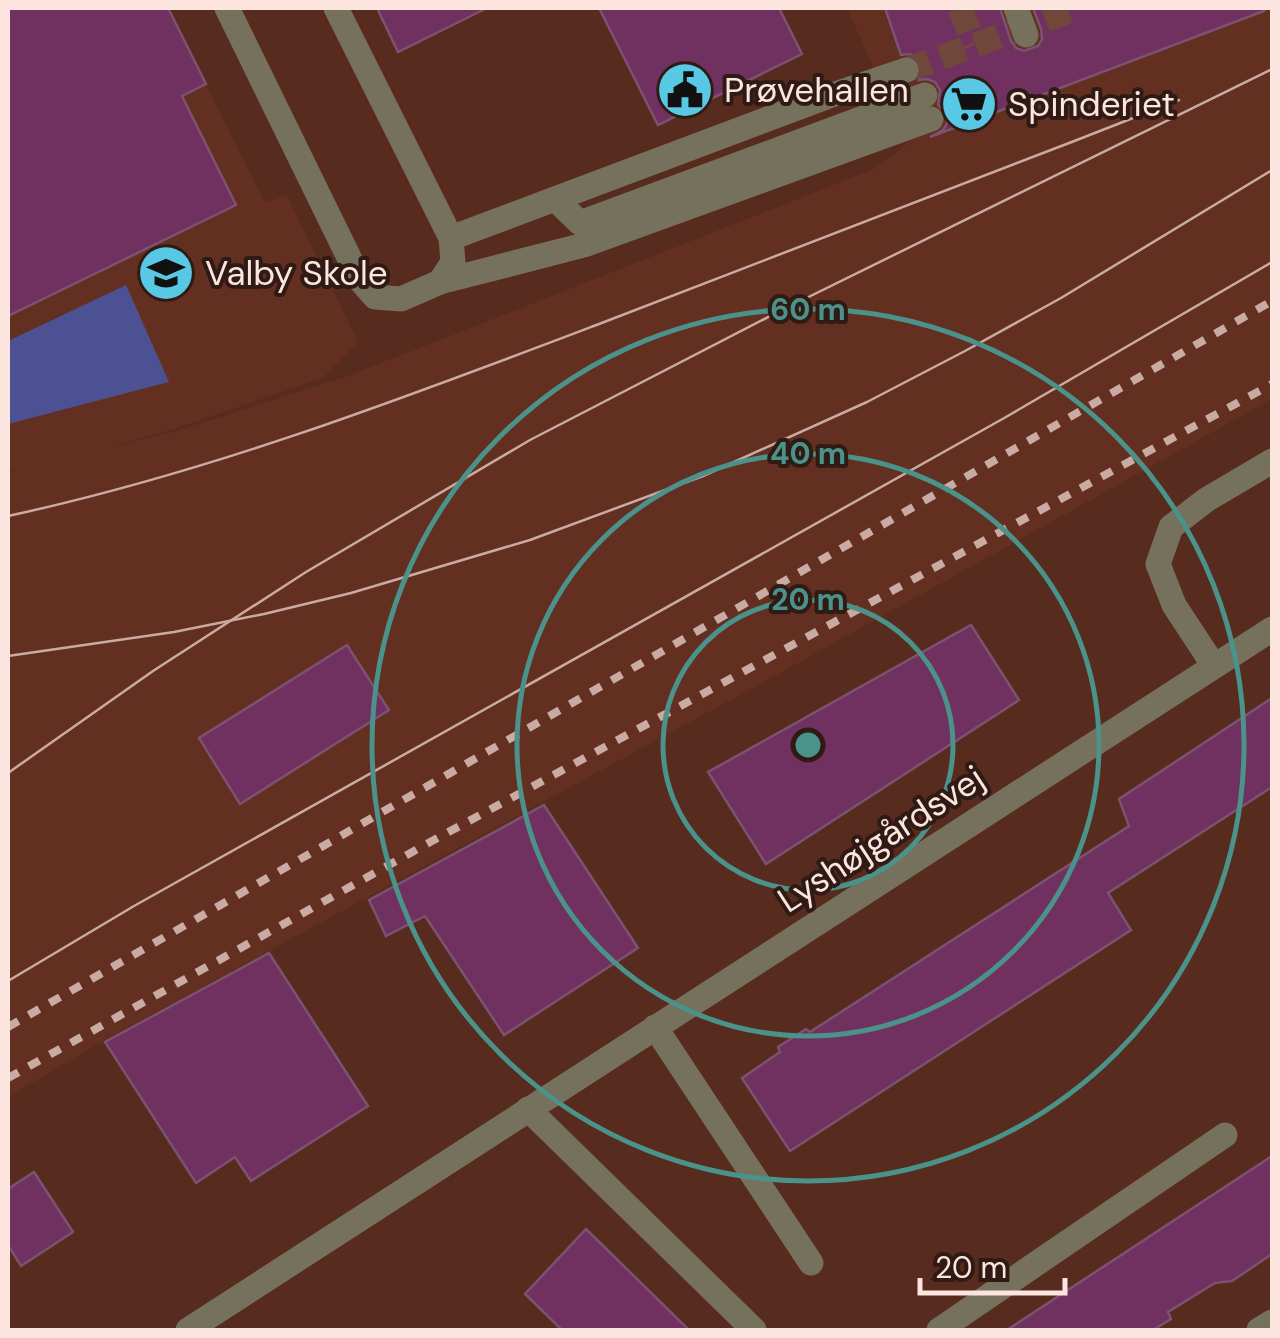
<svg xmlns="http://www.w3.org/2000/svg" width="1280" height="1338" viewBox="0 0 1280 1338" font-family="'DM Sans',sans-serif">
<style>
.built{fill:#632f20}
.green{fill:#4b5192}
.building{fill:#703161;stroke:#7b526f;stroke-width:2.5}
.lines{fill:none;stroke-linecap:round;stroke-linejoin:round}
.minor-tunnel{stroke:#70473b;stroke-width:25;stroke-dasharray:25 12;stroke-linecap:butt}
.minor{stroke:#75715c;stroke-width:25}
.tram{stroke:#c9aba3;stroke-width:2.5}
.rail{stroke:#c9aba3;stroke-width:8;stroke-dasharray:12 12;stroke-linecap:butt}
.ring{fill:none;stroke:#4a928a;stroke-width:5}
.labels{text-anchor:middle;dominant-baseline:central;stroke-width:8;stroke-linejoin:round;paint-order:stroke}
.poi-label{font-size:35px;fill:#fde5df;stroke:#2f1a14;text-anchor:start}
.street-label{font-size:35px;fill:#fde5df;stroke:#2f1a14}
.centre{fill:#4a928a;stroke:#2f1a14;stroke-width:5}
.ring-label{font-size:30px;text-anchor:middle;font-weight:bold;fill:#4a928a;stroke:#2f1a14;stroke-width:8;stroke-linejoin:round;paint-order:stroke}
</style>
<rect width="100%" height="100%" fill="#572b1e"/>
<path class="built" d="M 8,8 L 168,8 L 265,203 L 287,195 L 358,342 L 323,378 L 174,429 L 102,449 L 173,432 L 348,376 L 874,169 L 907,144 L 847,8 L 1272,8 L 1272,399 L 773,677 L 103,1041 L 8,1097 L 8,472 L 17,469 L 8,469 Z"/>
<path class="green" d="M 126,285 L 169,382 L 8,424 L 8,341 Z"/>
<g class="building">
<path d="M 8,8 L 168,8 L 206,84 L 182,96 L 236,205 L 8,316 Z"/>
<path d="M 377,8 L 487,8 L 398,52 Z"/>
<path d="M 599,8 L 779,8 L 802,54 L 658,125 Z"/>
<path d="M 885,8 L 1000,8 L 1011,41 L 1016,48 L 1024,51 L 1038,46 L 1042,39 L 1041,29 L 1033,8 L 1263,8 L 1264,11 L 930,137 L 943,130 L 947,123 L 946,113 L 938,105 L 940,90 L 935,82 L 927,79 L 919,80 L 922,72 L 917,59 L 910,54 L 901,55 Z"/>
<path d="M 971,625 L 1019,700 L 766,864 L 708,772 Z"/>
<path d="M 347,645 L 389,710 L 240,804 L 199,738 Z"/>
<path d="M 1272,698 L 1272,787 L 1108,893 L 1131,930 L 790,1151 L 742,1078 L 780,1052 L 778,1047 L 806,1029 L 810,1032 L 1129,826 L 1119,799 Z"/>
<path d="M 544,805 L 638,948 L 504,1035 L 425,916 L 386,936 L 369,900 Z"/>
<path d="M 269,953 L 368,1106 L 251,1181 L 235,1157 L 196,1183 L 105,1042 Z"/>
<path d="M 1272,1156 L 1272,1254 L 1232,1281 L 1215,1283 L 1168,1312 L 1171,1319 L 1153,1330 L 1007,1330 Z"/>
<path d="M 34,1172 L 73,1232 L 21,1266 L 8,1245 L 8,1189 Z"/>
<path d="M 586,1229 L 689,1330 L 562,1330 L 525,1294 Z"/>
</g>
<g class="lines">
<g class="minor-tunnel">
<path d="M 960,8 L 975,45"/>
<path d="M 906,70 L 1078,8"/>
</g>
<g class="minor">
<path d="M 227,8 L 360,280 L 375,297 L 401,299 L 440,282 L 453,262 L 451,238 L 336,8"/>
<path d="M 1016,8 L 1026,35"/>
<path d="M 555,199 L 580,223 L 925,95"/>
<path d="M 451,238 L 829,96 L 906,70"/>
<path d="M 440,282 L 584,245 L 931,119"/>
<path d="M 1214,666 L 1174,605 L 1158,564 L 1171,527 L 1206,500 L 1272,461"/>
<path d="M 655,1027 L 811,1263"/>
<path d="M 528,1109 L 754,1330"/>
<path d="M 188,1330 L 1272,629"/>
<path d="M 939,1330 L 1225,1135"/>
<path d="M 1259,1330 L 1272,1322"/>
</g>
<g class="tram">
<path d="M 8,516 C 211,472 404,398 599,324 C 792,250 986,176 1179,100"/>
<path d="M 8,656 L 174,632 L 264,614 L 351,593 L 530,540 L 703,476 L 867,402 L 965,351 L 1061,298 L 1272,170"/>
<path d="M 8,773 L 153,671 L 306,572 L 530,440 L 776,313 L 1272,69"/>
<path d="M 8,981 L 134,906 L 1006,417 L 1272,262"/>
</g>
<g class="rail">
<path d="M 8,1027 L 1272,301"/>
<path d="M 8,1078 L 423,846 L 1272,384"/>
</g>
</g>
<g class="ring">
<circle cx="808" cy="745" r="145"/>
<circle cx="808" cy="745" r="291"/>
<circle cx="808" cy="745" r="436"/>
</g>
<defs>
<g id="civic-disc" transform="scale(2.875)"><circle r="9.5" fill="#59c8e4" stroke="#2f1a14"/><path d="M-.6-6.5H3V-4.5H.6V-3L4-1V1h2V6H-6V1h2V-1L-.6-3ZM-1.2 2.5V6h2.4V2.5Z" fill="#111"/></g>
<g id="supermarket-disc" transform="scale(2.875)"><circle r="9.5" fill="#59c8e4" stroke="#2f1a14"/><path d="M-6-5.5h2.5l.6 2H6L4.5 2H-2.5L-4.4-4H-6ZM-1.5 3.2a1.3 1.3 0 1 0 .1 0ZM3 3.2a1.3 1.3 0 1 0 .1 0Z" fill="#111"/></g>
<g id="school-disc" transform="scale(2.875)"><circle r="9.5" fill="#59c8e4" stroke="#2f1a14"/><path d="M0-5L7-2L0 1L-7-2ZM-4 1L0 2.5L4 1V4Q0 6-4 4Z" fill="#111"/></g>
</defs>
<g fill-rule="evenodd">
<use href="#civic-disc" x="685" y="90"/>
<use href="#supermarket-disc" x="969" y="104"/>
<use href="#school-disc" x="166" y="273"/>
</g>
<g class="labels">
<g class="poi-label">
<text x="724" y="90">Prøvehallen</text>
<text x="1008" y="104">Spinderiet</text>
<text x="205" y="273">Valby Skole</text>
</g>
<g class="street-label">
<text transform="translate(881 839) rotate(-33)">Lyshøjgårdsvej</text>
</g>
</g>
<circle cx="808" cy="745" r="15" class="centre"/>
<g class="ring-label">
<text x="808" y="320">60 m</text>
<text x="808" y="464">40 m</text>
<text x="808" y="610">20 m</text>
</g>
<rect width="1280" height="1338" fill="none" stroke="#fde5df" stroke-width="20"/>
<path d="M920 1278v15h145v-15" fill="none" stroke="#fde5df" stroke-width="5"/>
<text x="935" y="1278" font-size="30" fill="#fde5df" stroke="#2f1a14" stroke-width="8" paint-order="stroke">20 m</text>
</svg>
